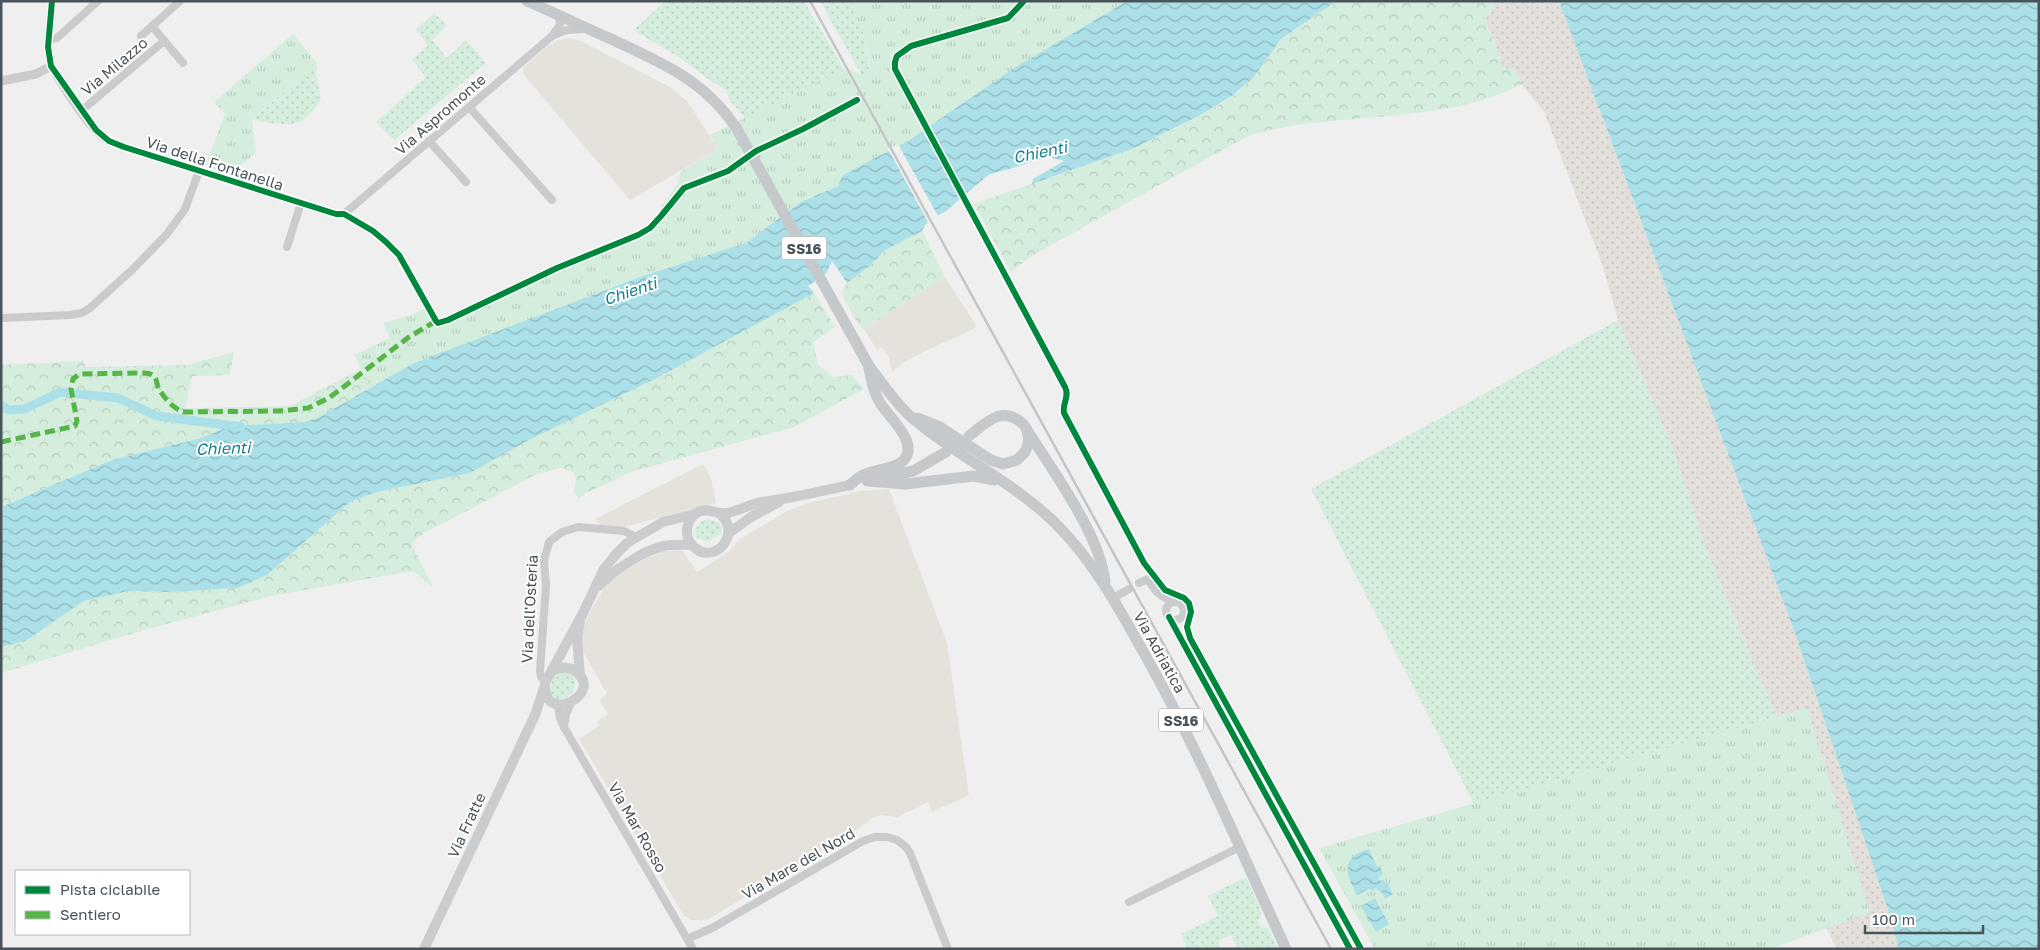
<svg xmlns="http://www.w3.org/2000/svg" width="2040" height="950" viewBox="0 0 2040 950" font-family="'Golos Text',sans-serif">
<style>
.commercial{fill:#e5e2dc}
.grass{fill:url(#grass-dots)}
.forest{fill:url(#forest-crowns)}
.sand{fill:url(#sand-dots)}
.park{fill:url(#park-tufts)}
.pitch{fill:#d5eddc}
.water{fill:url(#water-waves)}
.pier{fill:#f0efef}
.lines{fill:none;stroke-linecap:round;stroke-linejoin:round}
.canal{stroke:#ace0e8;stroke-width:9}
.minor{stroke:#c9cbcd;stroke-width:8}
.tertiary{stroke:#c9cbcd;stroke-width:9}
.secondary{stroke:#caccce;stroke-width:10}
.primary{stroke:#c6c9cc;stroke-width:11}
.rail{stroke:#c4c5c7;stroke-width:2.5}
.quiet{stroke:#57b448;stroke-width:5;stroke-dasharray:10 5;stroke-linecap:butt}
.cycleway-casing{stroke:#fff;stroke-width:9}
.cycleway{stroke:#00873e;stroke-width:6}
.labels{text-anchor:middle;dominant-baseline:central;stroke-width:4;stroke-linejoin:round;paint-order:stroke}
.shield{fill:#fff;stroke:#7f878c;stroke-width:1}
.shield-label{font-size:14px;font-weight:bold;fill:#48535a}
.street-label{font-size:15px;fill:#48535a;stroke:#fff}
.water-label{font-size:16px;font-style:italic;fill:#167f90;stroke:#fff}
</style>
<defs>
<pattern id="grass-dots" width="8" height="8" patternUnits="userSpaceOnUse" patternTransform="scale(1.25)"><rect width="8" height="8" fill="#d5eddc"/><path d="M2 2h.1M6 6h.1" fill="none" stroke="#b8cdbf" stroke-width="1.8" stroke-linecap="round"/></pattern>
<pattern id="forest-crowns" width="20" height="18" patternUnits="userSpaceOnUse" patternTransform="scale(1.25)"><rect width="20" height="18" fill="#d5eddc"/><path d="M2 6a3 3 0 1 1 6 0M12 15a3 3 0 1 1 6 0" fill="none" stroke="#b8cdbf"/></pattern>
<pattern id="sand-dots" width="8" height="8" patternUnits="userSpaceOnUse" patternTransform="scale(1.25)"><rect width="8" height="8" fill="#e3e0dc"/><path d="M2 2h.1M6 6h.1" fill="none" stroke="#c4c2bf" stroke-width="1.8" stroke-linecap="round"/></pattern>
<pattern id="park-tufts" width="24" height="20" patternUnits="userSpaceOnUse" patternTransform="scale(1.25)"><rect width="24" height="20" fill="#d5eddc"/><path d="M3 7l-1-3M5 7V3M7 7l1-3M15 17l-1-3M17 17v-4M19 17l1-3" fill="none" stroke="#b8cdbf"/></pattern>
<pattern id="water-waves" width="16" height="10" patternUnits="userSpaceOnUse" patternTransform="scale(1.25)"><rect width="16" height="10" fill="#ace0e8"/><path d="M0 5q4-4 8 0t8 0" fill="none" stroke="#8eb8bf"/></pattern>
</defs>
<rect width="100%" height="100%" fill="#f0efef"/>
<g class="commercial">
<path d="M 568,38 L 581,41 L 670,87 L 687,101 L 718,149 L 630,200 L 523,74 L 523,68 L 543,50 L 556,41 Z"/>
<path d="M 945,277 L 977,327 L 903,362 L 892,372 L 889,358 L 882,347 L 877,350 L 864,329 Z"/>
<path d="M 703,464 L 711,478 L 716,503 L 620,528 L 602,527 L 595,519 Z"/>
<path d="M 889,489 L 947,643 L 969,795 L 932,812 L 928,802 L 897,817 L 881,815 L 871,818 L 860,828 L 707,920 L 692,920 L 684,916 L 579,739 L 599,726 L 598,721 L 608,714 L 599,700 L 607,694 L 580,646 L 581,633 L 589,614 L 607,583 L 622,571 L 649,557 L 665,551 L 682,550 L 697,572 L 730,551 L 740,539 L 787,511 L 808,503 L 861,491 Z"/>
</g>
<g class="grass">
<path d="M 665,1 L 804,1 L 856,90 L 745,118 L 729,99 L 726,90 L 711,81 L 680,58 L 634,30 Z"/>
<path d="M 820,1 L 848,1 L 863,31 L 869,68 L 871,73 L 861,74 Z"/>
<path d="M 434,13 L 447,26 L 432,40 L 447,58 L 466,40 L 486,63 L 394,140 L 376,122 L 426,77 L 412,60 L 428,45 L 416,30 Z"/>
<path d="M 317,63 L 316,73 L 321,99 C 302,132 285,125 252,120 Z"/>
<path d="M 1618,320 L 1674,451 L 1704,544 L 1776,717 L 1474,804 L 1311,489 Z"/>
<path d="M 707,519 L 718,522 L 722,527 L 721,534 L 708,542 L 696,537 L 695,529 L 702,521 Z"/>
<path d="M 560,672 L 570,672 C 581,683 574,693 563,700 L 557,700 L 551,694 C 550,685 551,678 560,672 Z"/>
<path d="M 1246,877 L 1262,913 L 1258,921 L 1260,926 L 1269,929 L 1278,949 L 1236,949 L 1237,948 L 1231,935 L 1218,941 L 1221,949 L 1187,949 L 1181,934 L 1218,916 L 1208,896 Z"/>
</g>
<g class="forest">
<path d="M 1336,1 L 1493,1 L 1495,7 L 1485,21 L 1499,53 L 1502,67 L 1515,70 L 1522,85 C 1508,90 1494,97 1480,101 C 1405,122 1325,114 1250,135 L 1033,255 L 1011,272 L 974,204 C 1061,173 1152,148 1230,98 C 1253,83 1264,60 1280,41 C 1290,29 1322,11 1336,1 Z"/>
<path d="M 922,231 L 945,277 L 864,329 L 857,322 L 841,293 L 847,283 L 870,266 L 885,250 Z"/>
<path d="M 746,243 L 414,363 L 319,417 L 305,422 L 230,426 L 201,438 L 112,460 L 1,507 L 1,365 L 84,361 L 85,367 L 187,365 L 234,352 L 230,375 L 192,376 L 185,408 L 290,406 L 361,369 L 376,350 Z"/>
<path d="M 814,293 L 835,327 L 813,342 L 818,365 L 834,377 L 852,375 L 864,389 L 794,427 L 631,472 L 586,493 L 579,499 L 574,493 L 576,480 L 573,472 L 561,468 L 535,475 L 417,537 L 412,545 L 433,587 C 425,582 420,575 412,571 L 271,596 L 144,630 L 1,673 L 1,647 L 25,641 L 84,601 L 127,591 L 170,592 L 238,588 L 267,575 L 350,502 L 377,492 L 470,473 L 525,442 L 655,379 Z"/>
</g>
<path class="sand" d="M 1493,1 L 1559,1 L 1796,636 L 1888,910 L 1899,949 L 1837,949 L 1826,928 L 1853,919 L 1781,750 L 1776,717 L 1704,544 L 1674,451 L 1618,320 L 1602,264 L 1544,112 L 1522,85 L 1515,70 L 1502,67 L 1499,53 L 1485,20 L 1495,7 Z"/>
<g class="park">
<path d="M 848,1 L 1127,1 L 1014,68 L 908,141 L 870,161 L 838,186 L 801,202 L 746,243 L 643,276 L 449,349 L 414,363 L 370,387 L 354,355 L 390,338 L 383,323 L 414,314 L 432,305 L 441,319 L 545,269 L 633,234 L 653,220 L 679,181 L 680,172 L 718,149 L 710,135 L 844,69 L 861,74 L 871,73 L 863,31 Z"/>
<path d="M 293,34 L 317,63 L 252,119 L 256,153 L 230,174 L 208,167 L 206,164 L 225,114 L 214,102 Z"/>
<path d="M 1807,708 L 1870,913 L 1770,949 L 1375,949 L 1319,848 Z"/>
</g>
<path class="pitch" d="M 1400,929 L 1411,949 L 1387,949 L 1381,939 Z"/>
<g class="water">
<path d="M 1127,1 L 1336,1 L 1281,39 L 1253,78 L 1232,96 L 1199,116 L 1134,148 L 1032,184 L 1033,179 L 1064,161 L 1049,157 L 988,175 L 945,212 L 929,219 L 922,231 L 885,250 L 870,266 L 847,283 L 832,261 L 826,274 L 808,286 L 814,293 L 655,379 L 525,442 L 470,473 L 377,492 L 350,502 L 267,575 L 238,588 L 170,592 L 128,591 L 84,601 L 25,641 L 1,647 L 1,507 L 112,460 L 201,438 L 230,426 L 305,422 L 319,417 L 414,363 L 643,276 L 746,243 L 801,202 L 838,186 L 843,175 L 908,141 L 1014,68 Z"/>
<path d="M 1559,1 L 2039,1 L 2039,949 L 1899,949 L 1888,910 L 1796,636 Z"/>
<path d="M 1369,849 L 1377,867 L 1380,866 L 1383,874 L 1378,878 L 1379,880 L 1387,882 L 1393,894 L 1385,899 L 1382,893 L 1375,888 L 1373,891 L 1369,889 L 1357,895 C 1346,874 1339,858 1369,849 Z"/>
<path d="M 1375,898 L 1389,924 L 1376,932 L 1361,906 Z"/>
</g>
<path class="pier" d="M 898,144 L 939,218 L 929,224 L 888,149 Z"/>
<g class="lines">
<path class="canal" d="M 1,405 L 9,410 L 24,409 L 61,392 L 118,398 L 157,416 L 241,427"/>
<g class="minor">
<path d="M 152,26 L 183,63"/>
<path d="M 554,35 L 567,30 L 584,29"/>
<path d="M 141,36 L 180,1"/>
<path d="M 48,40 L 57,38 L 98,1"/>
<path d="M 51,66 C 61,85 86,123 102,137 C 109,142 116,145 124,147 L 336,214 L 344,214 L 378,235 L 399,255 L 428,307"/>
<path d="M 469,107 L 552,200"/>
<path d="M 81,111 L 164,41"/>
<path d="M 429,141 L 466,182"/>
<path d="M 344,214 L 552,36 L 560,25 L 559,15"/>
<path d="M 287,247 L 301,203"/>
<path d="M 1,318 L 70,315 L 82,313 L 90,308 L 132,270 L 167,234 L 185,209 L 199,171"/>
<path d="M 1139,583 L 1148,579 C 1155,592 1161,598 1175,601"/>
<path d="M 1113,598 L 1129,589"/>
<circle cx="1175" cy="611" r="9"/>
<path d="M 1169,617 L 1350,949"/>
<path d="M 545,680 L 541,677 L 540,671 L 546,585 L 544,561 L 549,542 L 562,532 L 578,527 L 624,531 L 636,537"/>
<path d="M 558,704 L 560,718 L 565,729 L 693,949"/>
<path d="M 564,727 L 566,714 L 571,703"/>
<path d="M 1129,902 L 1240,847"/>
<path d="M 687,939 L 714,927 L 863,841 L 875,837 L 887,837 L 897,840 L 906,847 L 910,853 L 948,949"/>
</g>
<path class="tertiary" d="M 1,81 L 36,74 L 51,66 L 48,47 L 52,1"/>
<g class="secondary">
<path d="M 719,513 C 743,532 716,565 695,548 C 683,538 685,519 698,512 C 709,507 717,515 728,513 C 737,511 747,506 757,503 C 766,501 777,500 787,498 C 808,495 829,489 850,485"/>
<path d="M 729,533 L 751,517 L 779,502"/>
<path d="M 599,586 C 612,571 644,550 664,546 C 673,544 682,545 692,545"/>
<path d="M 552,671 C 559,667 566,666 574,670 C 608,692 542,728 545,683 L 582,615 L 604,569 L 617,553 L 627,543 L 663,522 L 695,514"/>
<path d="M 580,676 L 577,637 L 580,623"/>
<path d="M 424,949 L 535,715 L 544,688"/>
</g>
<g class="primary">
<path d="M 527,1 C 555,13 583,27 611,39 C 662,63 705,80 737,129 L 869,366 C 882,383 894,401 910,416 C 957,457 1017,483 1060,528 C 1096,565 1119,609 1144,653 C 1198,749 1240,849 1286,949"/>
<path d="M 918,418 L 940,427 L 991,460 L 1003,464 L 1017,460 L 1025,452 L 1029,442 L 1027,430"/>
<path d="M 969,436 C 987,422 1003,404 1024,425 C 1050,468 1100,533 1105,582"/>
<path d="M 876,479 L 913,471 L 946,452"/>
<path d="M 867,481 L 905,484 L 974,476 L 994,480"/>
<path d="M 850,485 C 855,480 860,476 866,474 C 877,469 894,469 903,461 C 921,443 887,416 879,401 C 873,390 871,380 869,368"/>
</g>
<path class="rail" d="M 810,1 L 1331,949"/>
<path class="quiet" d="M 1,442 L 75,426 L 77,421 L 71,389 L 73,379 L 79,374 L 144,373 C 148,373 152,374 155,377 C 157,381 157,386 159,389 C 165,399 173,408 183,412 L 280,411 L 308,408 L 329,398 L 409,337 L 436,321"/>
<g class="cycleway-casing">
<g id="cycleway">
<path d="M 52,1 L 48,47 L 51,66 L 96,130 L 109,141 L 124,147 L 336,214 L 344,214 L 373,231 L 386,242 L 399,255 L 436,321 L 438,323 L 448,320 L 557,268 L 638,235 L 650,228 L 661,216 L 684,188 L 728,171 L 756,151 L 803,129 L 857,100"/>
<path d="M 1024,1 L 1008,18 L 911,46 L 897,56 L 895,62 L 895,69 L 1065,387 C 1070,397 1062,403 1064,413 L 1144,563 L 1165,590 L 1184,598 L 1189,603 L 1191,612 L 1187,627 L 1190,638 L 1361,949"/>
<path d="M 1169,617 L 1350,949"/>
</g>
</g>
<use href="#cycleway" class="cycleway"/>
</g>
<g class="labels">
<g class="shield">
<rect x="781.5" y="236.5" width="45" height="23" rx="4"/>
<rect x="1158.5" y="708.5" width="45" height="23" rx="4"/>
</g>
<g class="shield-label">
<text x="804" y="248">SS16</text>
<text x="1181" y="720">SS16</text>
</g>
<g class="street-label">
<text transform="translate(114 66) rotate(-40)">Via Milazzo</text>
<text transform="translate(440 114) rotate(-41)">Via Aspromonte</text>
<text transform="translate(215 163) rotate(18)">Via della Fontanella</text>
<text transform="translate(529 609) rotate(-87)">Via dell'Osteria</text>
<text transform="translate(1160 652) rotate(61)">Via Adriatica</text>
<text transform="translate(466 825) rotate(-65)">Via Fratte</text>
<text transform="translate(638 827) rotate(60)">Via Mar Rosso</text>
<text transform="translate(798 863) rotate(-30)">Via Mare del Nord</text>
</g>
<g class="water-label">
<text transform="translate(1040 152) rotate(-12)">Chienti</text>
<text transform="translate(630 291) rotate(-19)">Chienti</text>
<text transform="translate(223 448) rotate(-2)">Chienti</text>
</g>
</g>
<rect width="2040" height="950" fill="none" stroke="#48535a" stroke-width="5"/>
<rect x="15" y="870" width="175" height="65" fill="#ffffff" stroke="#b6babd"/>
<rect x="25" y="886" width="25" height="8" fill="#00873e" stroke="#b6babd"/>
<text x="60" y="895" font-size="15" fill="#48535a">Pista ciclabile</text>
<rect x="25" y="911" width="25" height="8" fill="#57b448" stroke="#b6babd"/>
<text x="60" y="920" font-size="15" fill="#48535a">Sentiero</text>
<path d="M1865 925v8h118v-8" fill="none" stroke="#48535a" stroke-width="2.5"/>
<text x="1872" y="925" font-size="15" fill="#48535a" stroke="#ffffff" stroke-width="4" paint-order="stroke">100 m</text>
</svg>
